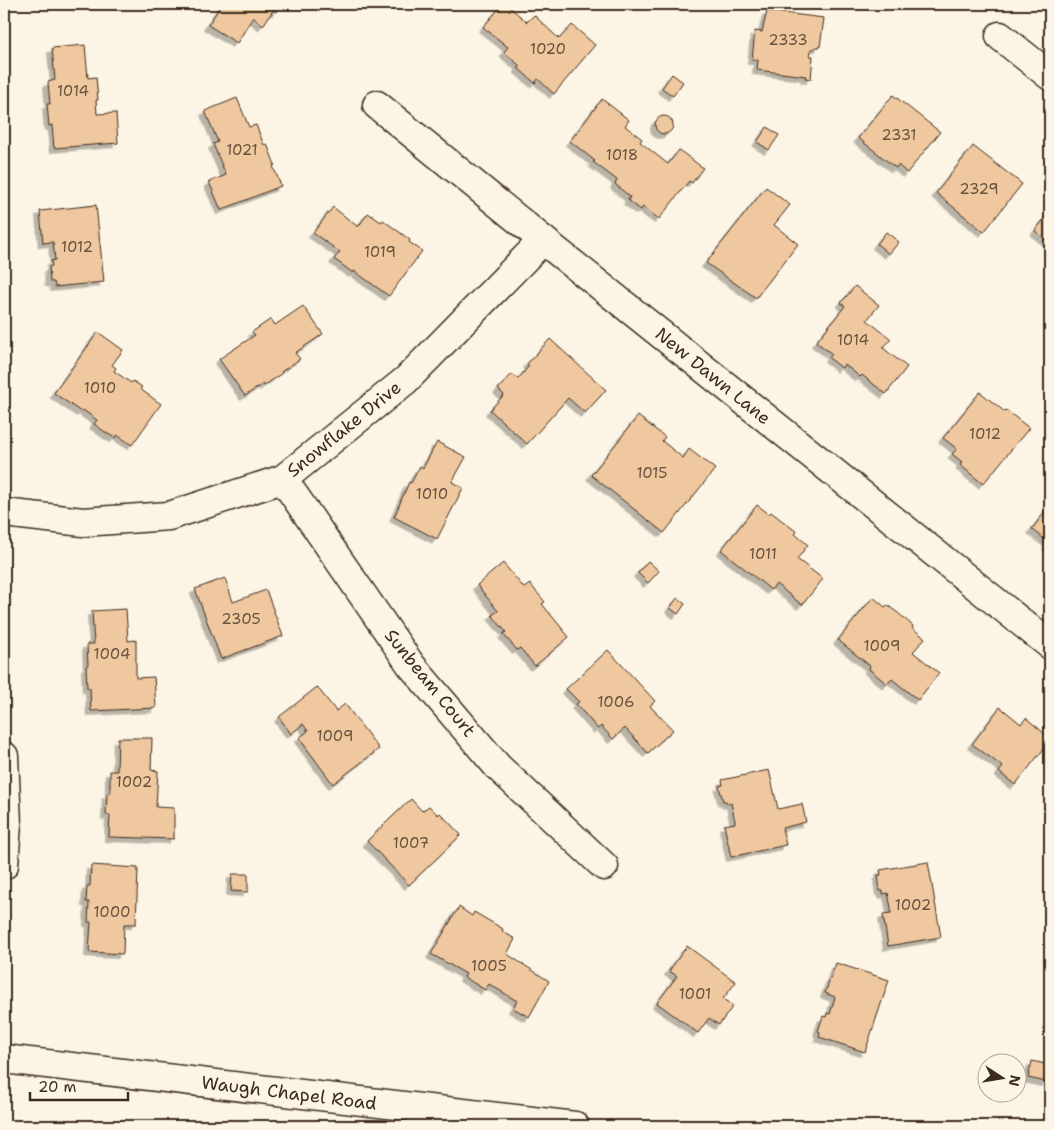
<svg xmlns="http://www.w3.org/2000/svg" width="1054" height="1130" viewBox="0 0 1054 1130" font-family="'Shantell Sans',sans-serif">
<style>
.building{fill:#f0c89f;stroke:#3b2a1e;filter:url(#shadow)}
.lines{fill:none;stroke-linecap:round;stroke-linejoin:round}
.minor-casing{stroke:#3b2a1e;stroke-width:31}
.secondary-casing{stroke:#3b2a1e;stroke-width:31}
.minor{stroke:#fcf5e5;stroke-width:28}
.secondary{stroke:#fcf5e5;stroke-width:28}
.labels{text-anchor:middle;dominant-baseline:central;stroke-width:4.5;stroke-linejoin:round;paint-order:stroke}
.number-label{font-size:15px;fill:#68523e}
.street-label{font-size:18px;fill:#3b2a1e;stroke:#fcf5e5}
</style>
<defs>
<filter id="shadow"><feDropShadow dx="-4.5" dy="4.5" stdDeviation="0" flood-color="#0004"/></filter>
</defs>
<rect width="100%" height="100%" fill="#fcf5e5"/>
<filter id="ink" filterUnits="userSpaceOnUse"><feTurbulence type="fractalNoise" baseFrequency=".02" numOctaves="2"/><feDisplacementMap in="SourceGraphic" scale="10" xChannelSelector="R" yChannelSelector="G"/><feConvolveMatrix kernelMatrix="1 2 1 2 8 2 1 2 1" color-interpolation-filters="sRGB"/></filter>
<g filter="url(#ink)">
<g class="building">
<path d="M 222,4 L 281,4 L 276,12 L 273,10 L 263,26 L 253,17 L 237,43 L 208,25 Z"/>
<path d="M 503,4 L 506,4 L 527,22 L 534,15 L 559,39 L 572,25 L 595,45 L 554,94 L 538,79 L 535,83 L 518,68 L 520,66 L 504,52 L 508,47 L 483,27 Z"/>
<path d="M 767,11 L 824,18 L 820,47 L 815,47 L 814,49 L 811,49 L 810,56 L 813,56 L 811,79 L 805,78 L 806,76 L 757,70 L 758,60 L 752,60 L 755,31 L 762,32 Z"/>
<path d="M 85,45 L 88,78 L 96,77 L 98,100 L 96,100 L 97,114 L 116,113 L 118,143 L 54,148 L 52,125 L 49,126 L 47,104 L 50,104 L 48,82 L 55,80 L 52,48 Z"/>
<path d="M 672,74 L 683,82 L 673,96 L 662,88 Z"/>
<path d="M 893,95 L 940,132 L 907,173 L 898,165 L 896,168 L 858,138 Z"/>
<path d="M 237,98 L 249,127 L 256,125 L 264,145 L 267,144 L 275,165 L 273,166 L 281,186 L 221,210 L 209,182 L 226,175 L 213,144 L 218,142 L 205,111 Z"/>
<path d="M 602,99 L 629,120 L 625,126 L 642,139 L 640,142 L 668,164 L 679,150 L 703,168 L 692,183 L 689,181 L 659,219 L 643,207 L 641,210 L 628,200 L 630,197 L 615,184 L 617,180 L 593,162 L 595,161 L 570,141 Z"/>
<circle cx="664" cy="125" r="9"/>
<path d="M 767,127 L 779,135 L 769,150 L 757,142 Z"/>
<path d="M 973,146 L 1022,184 L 984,232 L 936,193 Z"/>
<path d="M 766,187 L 790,205 L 774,225 L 798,244 L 756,298 L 706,263 Z"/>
<path d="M 96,205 L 104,282 L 55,287 L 54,282 L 50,282 L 49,267 L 52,266 L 51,261 L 55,260 L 53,242 L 43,243 L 40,211 Z"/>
<path d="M 333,207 L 358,227 L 368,213 L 381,222 L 383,220 L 410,240 L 409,242 L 422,251 L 389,296 L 354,271 L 353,273 L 334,259 L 340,252 L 313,233 Z"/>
<path d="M 1050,211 L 1050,243 L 1035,231 Z"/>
<path d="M 886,232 L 899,242 L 889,254 L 877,244 Z"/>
<path d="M 855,286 L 879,305 L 867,320 L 891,339 L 883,348 L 907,367 L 886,394 L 862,375 L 860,377 L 844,364 L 842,368 L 829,358 L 832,354 L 816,342 L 845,306 L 841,303 Z"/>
<path d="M 303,306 L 323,334 L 295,353 L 300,359 L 281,372 L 282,373 L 264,386 L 263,384 L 245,396 L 219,359 L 255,335 L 252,332 L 271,319 L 275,325 Z"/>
<path d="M 98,332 L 123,350 L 112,365 L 116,368 L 114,371 L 131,383 L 133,381 L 142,387 L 140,389 L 161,404 L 132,445 L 117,435 L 115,438 L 108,434 L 94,424 L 97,420 L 83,410 L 81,412 L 54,393 Z"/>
<path d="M 550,339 L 606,390 L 585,413 L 568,398 L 527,444 L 490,410 L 504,395 L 498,389 L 512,374 L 518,379 L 529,366 L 527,364 Z"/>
<path d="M 980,392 L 1005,412 L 1006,410 L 1029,428 L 983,484 L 960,465 L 962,462 L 952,454 L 957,449 L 943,438 Z"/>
<path d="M 638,416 L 665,437 L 662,441 L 683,458 L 689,449 L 715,469 L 664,533 L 591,475 Z"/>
<path d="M 437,442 L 466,457 L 452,482 L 463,488 L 437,539 L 394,517 L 409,482 L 411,483 L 420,466 L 423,468 Z"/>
<path d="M 757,505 L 769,514 L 771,512 L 780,519 L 797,532 L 795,534 L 808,545 L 797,559 L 823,579 L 802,605 L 776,584 L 771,590 L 721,550 Z"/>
<path d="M 1050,505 L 1050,548 L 1047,545 L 1049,543 L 1032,529 Z"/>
<path d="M 648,561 L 659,571 L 648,583 L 638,573 Z"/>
<path d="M 503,563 L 524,588 L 530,584 L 545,602 L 542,604 L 569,637 L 535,666 L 520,648 L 517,650 L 503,634 L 506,632 L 492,615 L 498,611 L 477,585 Z"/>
<path d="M 225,578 L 233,602 L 266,590 L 283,636 L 221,659 L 195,589 Z"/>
<path d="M 873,597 L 885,607 L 887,605 L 898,613 L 913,626 L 912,628 L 925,638 L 913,652 L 939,673 L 918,700 L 892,679 L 887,684 L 869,669 L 870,666 L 838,640 Z"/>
<path d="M 677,598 L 685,604 L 678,614 L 670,608 Z"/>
<path d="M 126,609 L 128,641 L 136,640 L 136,678 L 154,677 L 156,708 L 91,711 L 90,688 L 87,688 L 86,666 L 88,666 L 87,644 L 94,644 L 92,611 Z"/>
<path d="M 608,650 L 655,701 L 650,706 L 673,730 L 648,753 L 625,728 L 613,739 L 601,726 L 598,729 L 576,704 L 579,702 L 566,689 Z"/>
<path d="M 317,687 L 336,711 L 345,704 L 379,749 L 333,784 L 299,738 L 308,731 L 303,724 L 291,734 L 279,717 Z"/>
<path d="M 1000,707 L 1021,724 L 1026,718 L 1050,738 L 1050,741 L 1015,785 L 999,772 L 1003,767 L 972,744 Z"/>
<path d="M 118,738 L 152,738 L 151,770 L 158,771 L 156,807 L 174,808 L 174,839 L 109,837 L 110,815 L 106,815 L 107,793 L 110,794 L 110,771 L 117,771 Z"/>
<path d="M 769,770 L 778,809 L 802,804 L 806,822 L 782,828 L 786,845 L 731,857 L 724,825 L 735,823 L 735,821 L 731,803 L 727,804 L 726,801 L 723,801 L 719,786 L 723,785 L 722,780 Z"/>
<path d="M 411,799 L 422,811 L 429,806 L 438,815 L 440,813 L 461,835 L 409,885 L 367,841 Z"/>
<path d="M 928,862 L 941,937 L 888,946 L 883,914 L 891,913 L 891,908 L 888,893 L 883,894 L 883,891 L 880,891 L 878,875 L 881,875 L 880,870 Z"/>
<path d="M 91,865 L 138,868 L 136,924 L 124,924 L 123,954 L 89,952 L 91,922 L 88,922 L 89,902 L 86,902 L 87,886 L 90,886 Z"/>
<path d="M 232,874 L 248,874 L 248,892 L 231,891 Z"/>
<path d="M 459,907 L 472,916 L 474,912 L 503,929 L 502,931 L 515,939 L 507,954 L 549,981 L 529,1017 L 513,1008 L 517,1001 L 489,984 L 485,990 L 464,977 L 466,974 L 431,954 Z"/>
<path d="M 687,946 L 736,982 L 723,999 L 733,1006 L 719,1025 L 709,1018 L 698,1033 L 657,1003 L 677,976 L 669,971 Z"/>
<path d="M 836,963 L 889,980 L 865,1052 L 819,1037 L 820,1032 L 818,1031 L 823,1016 L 826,1017 L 827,1013 L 830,1014 L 835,997 L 825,993 Z"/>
<path d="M 1032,1061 L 1050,1065 L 1046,1082 L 1028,1078 Z"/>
</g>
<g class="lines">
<g class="minor-casing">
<g id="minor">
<path d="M 1000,36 L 1050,76"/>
<path d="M 377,105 L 543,240 L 1050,645"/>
<path d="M 283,479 L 411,665 L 498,767 L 604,866"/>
<path d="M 4,513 L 83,522 L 169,516 L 283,479 L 406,380 L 543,240"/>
<path d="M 4,756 L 7,824 L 4,865"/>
</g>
</g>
<g class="secondary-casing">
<path id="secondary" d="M 4,1059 L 575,1126"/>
</g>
<use href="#minor" class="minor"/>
<use href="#secondary" class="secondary"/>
</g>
</g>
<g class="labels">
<g class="number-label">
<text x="788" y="40">2333</text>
<text x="548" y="49">1020</text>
<text x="73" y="91">1014</text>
<text x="899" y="135">2331</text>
<text x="242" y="150">1021</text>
<text x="622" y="155">1018</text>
<text x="979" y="189">2329</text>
<text x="77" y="247">1012</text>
<text x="380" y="252">1019</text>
<text x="853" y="340">1014</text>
<text x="100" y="388">1010</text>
<text x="985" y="434">1012</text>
<text x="652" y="473">1015</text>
<text x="432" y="494">1010</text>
<text x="763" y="554">1011</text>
<text x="241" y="619">2305</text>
<text x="882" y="646">1009</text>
<text x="112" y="654">1004</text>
<text x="616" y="702">1006</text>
<text x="335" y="736">1009</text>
<text x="134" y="782">1002</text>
<text x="411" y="843">1007</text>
<text x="913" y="905">1002</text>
<text x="112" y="912">1000</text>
<text x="489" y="966">1005</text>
<text x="695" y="994">1001</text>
</g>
<g class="street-label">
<text transform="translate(713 376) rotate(39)">New Dawn Lane</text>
<text transform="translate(344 429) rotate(-39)">Snowflake Drive</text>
<text transform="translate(430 683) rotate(51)">Sunbeam Court</text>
<text transform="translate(289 1093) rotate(7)">Waugh Chapel Road</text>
</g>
</g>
<rect width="1054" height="1130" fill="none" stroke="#fcf5e5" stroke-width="20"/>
<rect x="10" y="10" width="1034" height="1110" fill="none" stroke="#3b2a1e" stroke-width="2" filter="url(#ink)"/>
<g transform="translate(1002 1078) rotate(102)"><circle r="24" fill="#fcf5e5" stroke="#afa495"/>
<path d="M0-4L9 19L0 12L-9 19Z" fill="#3b2a1e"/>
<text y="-8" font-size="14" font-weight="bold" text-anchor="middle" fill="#3b2a1e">N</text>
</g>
<path d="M30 1092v8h98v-8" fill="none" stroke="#3b2a1e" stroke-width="2.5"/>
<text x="38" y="1092" font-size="15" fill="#3b2a1e" stroke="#fcf5e5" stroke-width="4" paint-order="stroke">20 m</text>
</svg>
